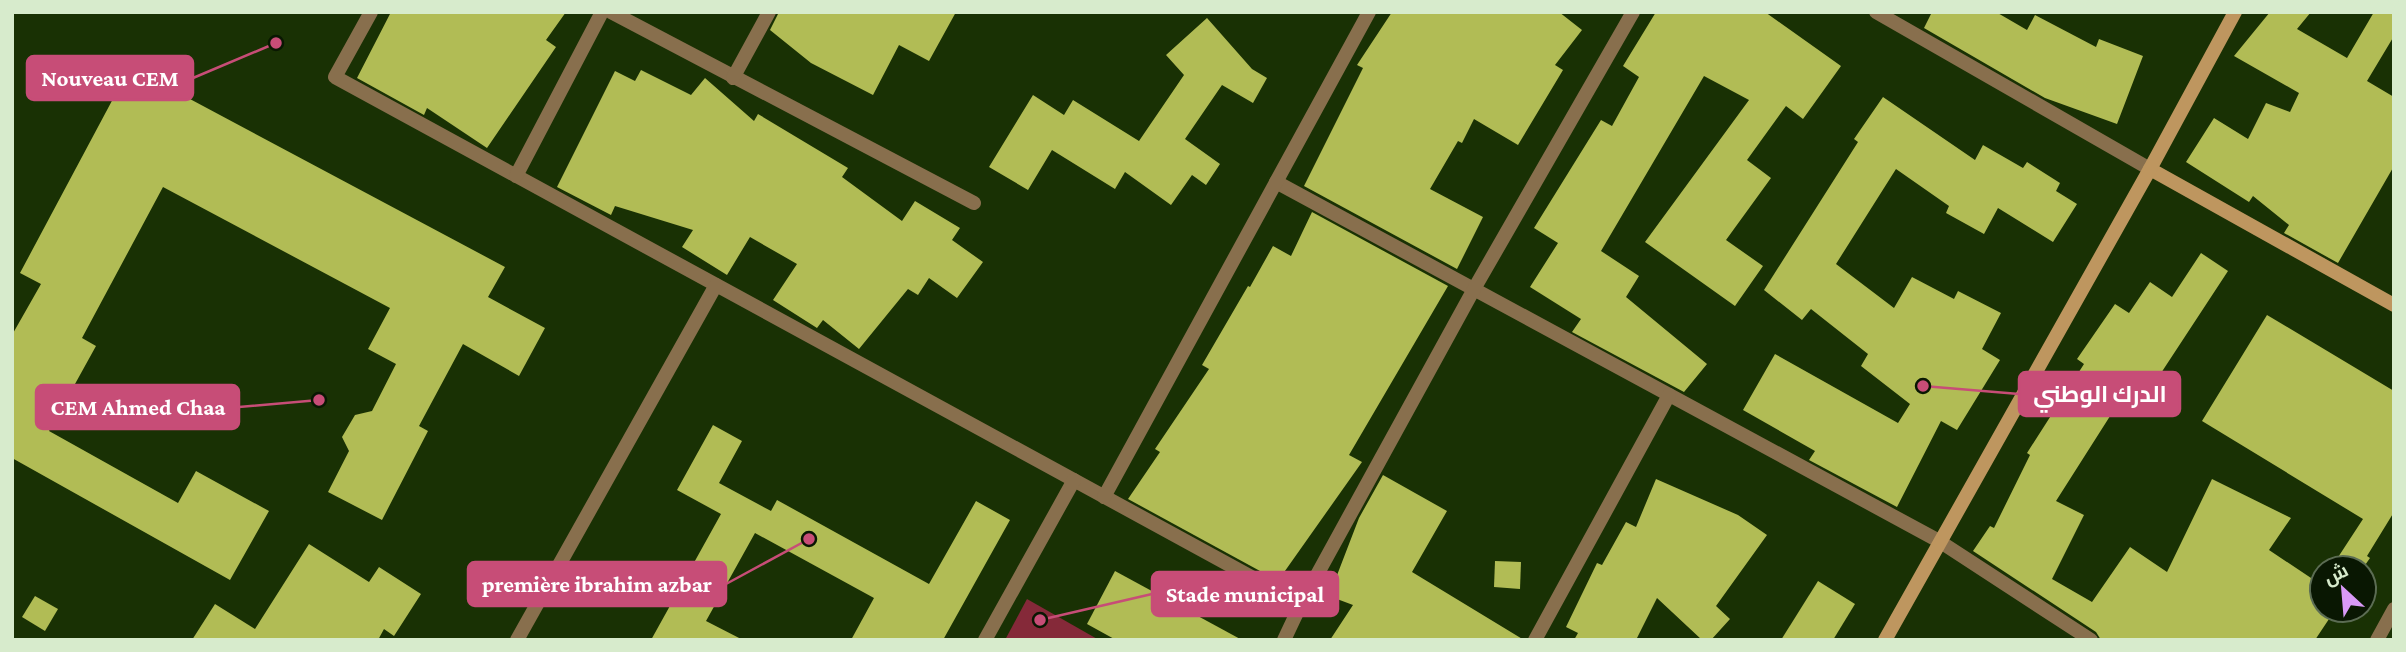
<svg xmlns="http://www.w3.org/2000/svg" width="2406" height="652" viewBox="0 0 2406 652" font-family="'Crimson Pro',Cairo,serif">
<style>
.green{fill:#852939}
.building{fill:#b1bc55}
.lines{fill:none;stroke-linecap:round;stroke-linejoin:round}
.minor{stroke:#886f4d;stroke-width:14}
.secondary{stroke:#be965f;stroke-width:14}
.leader{fill:none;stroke:#c74d77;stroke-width:2.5}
.callout-dot{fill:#c74d77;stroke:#091702;stroke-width:2.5}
.callout{fill:#c74d77;stroke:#c74d77;stroke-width:2.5}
.callout-label{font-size:23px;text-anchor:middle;font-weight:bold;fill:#fff}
</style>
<rect width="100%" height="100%" fill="#193104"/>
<path class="green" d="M 1027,599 L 1099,640 L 1005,640 Z"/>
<g class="building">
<path d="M 391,12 L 566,12 L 546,40 L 556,47 L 487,148 L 427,108 L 424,115 L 357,78 Z"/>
<path d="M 779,12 L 956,12 L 929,61 L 899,45 L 873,95 L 811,63 L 770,30 Z"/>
<path d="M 1392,12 L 1559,12 L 1582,30 L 1555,65 L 1563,70 L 1518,145 L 1474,119 L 1462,143 L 1458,141 L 1430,189 L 1483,217 L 1457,269 L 1304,186 L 1363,68 L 1357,65 Z"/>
<path d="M 1656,12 L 1765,12 L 1841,66 L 1803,119 L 1786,106 L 1747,160 L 1771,178 L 1726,240 L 1763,266 L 1735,306 L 1645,242 L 1749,100 L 1704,76 L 1601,251 L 1639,276 L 1626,297 L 1707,364 L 1684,392 L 1572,332 L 1581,319 L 1530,287 L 1558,243 L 1534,228 L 1601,120 L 1612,126 L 1639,77 L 1623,66 Z"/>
<path d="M 1932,12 L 1996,12 L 2027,30 L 2035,15 L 2096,47 L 2099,39 L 2143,56 L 2117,124 L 2045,98 L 1924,28 Z"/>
<path d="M 2270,12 L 2311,12 L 2297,29 L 2347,58 L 2374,12 L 2394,12 L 2394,36 L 2367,81 L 2394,97 L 2394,166 L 2338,263 L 2284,233 L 2289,225 L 2253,196 L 2249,202 L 2186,162 L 2214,118 L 2248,139 L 2266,103 L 2290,112 L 2299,93 L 2234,56 Z"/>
<path d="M 1207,18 L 1252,69 L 1267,78 L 1253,103 L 1222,85 L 1185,139 L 1220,164 L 1206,185 L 1192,175 L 1171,205 L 1125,172 L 1115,189 L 1052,150 L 1028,190 L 989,167 L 1033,95 L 1064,115 L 1073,100 L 1139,141 L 1184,75 L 1166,55 Z"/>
<path d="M 130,67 L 505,267 L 488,297 L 545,328 L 519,376 L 463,344 L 419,426 L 428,431 L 382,520 L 328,492 L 349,451 L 342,437 L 355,415 L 372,411 L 396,364 L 368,349 L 390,308 L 163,187 L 82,338 L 96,346 L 49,431 L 178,503 L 196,471 L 269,511 L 230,580 L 12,458 L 12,335 L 41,284 L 20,273 Z"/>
<path d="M 641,70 L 691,95 L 705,78 L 754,121 L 758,114 L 848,168 L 842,177 L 902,221 L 915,201 L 960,228 L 952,240 L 983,262 L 957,298 L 929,278 L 918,295 L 908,289 L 859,349 L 823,320 L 817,328 L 773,300 L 797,264 L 750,237 L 727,275 L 682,247 L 693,230 L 615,206 L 611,215 L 557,187 L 615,71 L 635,81 Z"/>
<path d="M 1883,97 L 1975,160 L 1983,145 L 2023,168 L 2027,162 L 2060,183 L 2056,191 L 2077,204 L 2053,242 L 1998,208 L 1984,234 L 1946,213 L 1949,206 L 1896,169 L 1836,264 L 1894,308 L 1912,277 L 1954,299 L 1958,291 L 2001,313 L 1982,349 L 2000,360 L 1957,430 L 1941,421 L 1897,507 L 1809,460 L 1815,451 L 1743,410 L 1775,354 L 1898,423 L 1910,404 L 1861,366 L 1868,354 L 1811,309 L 1802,320 L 1764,290 L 1858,142 L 1854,139 Z"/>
<path d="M 1312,212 L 1448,286 L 1349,455 L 1362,462 L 1280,578 L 1260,571 L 1128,499 L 1160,452 L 1155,449 L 1209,369 L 1202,365 L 1248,286 L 1250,287 L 1273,246 L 1291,256 Z"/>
<path d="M 2201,253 L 2228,271 L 2142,402 L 2126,391 L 2056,501 L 2084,515 L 2052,579 L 2092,602 L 2130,547 L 2167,572 L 2212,479 L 2291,518 L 2269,550 L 2320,584 L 2322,581 L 2322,610 L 2335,610 L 2315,640 L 2101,640 L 2096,632 L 1973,551 L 1990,526 L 1994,528 L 2030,455 L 2027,453 L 2084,364 L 2077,359 L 2115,304 L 2129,313 L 2150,282 L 2172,297 Z"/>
<path d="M 2267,315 L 2394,391 L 2394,512 L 2367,556 L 2370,558 L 2363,568 L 2331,568 L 2363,519 L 2202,421 Z"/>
<path d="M 713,425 L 742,441 L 719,483 L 771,511 L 777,500 L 929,584 L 976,501 L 1010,520 L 943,640 L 851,640 L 874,598 L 755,533 L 706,621 L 743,640 L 651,640 L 721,514 L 677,490 Z"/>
<path d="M 1383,475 L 1447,511 L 1412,572 L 1524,640 L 1330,640 L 1353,605 L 1329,596 L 1359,518 Z"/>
<path d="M 1656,479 L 1738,515 L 1767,535 L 1716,606 L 1730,619 L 1711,640 L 1702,640 L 1657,598 L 1636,640 L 1574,640 L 1578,633 L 1566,627 L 1597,563 L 1602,565 L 1626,522 L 1636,527 Z"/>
<path d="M 309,544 L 369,582 L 379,567 L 421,594 L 394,636 L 384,629 L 378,640 L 192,640 L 215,604 L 255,629 Z"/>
<path d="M 1495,561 L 1521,562 L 1520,589 L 1494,587 Z"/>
<path d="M 1115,571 L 1242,640 L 1116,640 L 1087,624 Z"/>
<path d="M 1818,581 L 1855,604 L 1833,640 L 1781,640 Z"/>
<path d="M 35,596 L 58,609 L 45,631 L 22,617 Z"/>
</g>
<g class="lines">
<g class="minor">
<path d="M 371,12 L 335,77 L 1301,604"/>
<path d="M 611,12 L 974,203"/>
<path d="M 1876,12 L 2150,169"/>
<path d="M 733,78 L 769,12"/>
<path d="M 516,176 L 602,12"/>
<path d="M 1276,182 L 1939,541 L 2091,640"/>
<path d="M 1104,497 L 1369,12"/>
<path d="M 517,640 L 716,285"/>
<path d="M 985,640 L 1074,480"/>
<path d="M 1284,640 L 1301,604 L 1474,289 L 1633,12"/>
<path d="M 1535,640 L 1669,395"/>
<path d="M 2377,640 L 2394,609"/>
</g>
<g class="secondary">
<path d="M 2150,169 L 2394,305"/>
<path d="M 1885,640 L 2150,169 L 2235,12"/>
</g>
</g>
<path class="leader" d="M276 43L193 78M1923 386L2019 394M319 400L239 407M809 539L726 584M1040 620L1152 594"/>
<g class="callout-dot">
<circle cx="276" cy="43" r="7"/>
<circle cx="1923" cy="386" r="7"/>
<circle cx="319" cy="400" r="7"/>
<circle cx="809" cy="539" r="7"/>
<circle cx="1040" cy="620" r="7"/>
</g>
<g class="callout">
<rect x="27" y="56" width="166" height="44" rx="7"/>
<rect x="2019" y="372" width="161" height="44" rx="7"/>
<rect x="36" y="385" width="203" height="44" rx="7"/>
<rect x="468" y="562" width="258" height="44" rx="7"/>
<rect x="1152" y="572" width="186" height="44" rx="7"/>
</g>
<g class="callout-label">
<text x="110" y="86">Nouveau CEM</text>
<text x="2100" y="402">الدرك الوطني</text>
<text x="138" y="415">CEM Ahmed Chaa</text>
<text x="597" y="592">première ibrahim azbar</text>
<text x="1245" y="602">Stade municipal</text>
</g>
<rect width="2406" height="652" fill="none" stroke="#d7ebcc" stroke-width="28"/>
<g transform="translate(2343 589) rotate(334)"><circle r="33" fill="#091702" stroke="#5b6c53" stroke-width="2"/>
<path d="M0-5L12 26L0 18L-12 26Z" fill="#d99af7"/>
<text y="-10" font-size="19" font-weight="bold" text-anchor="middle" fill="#d7ebcc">ش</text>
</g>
</svg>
